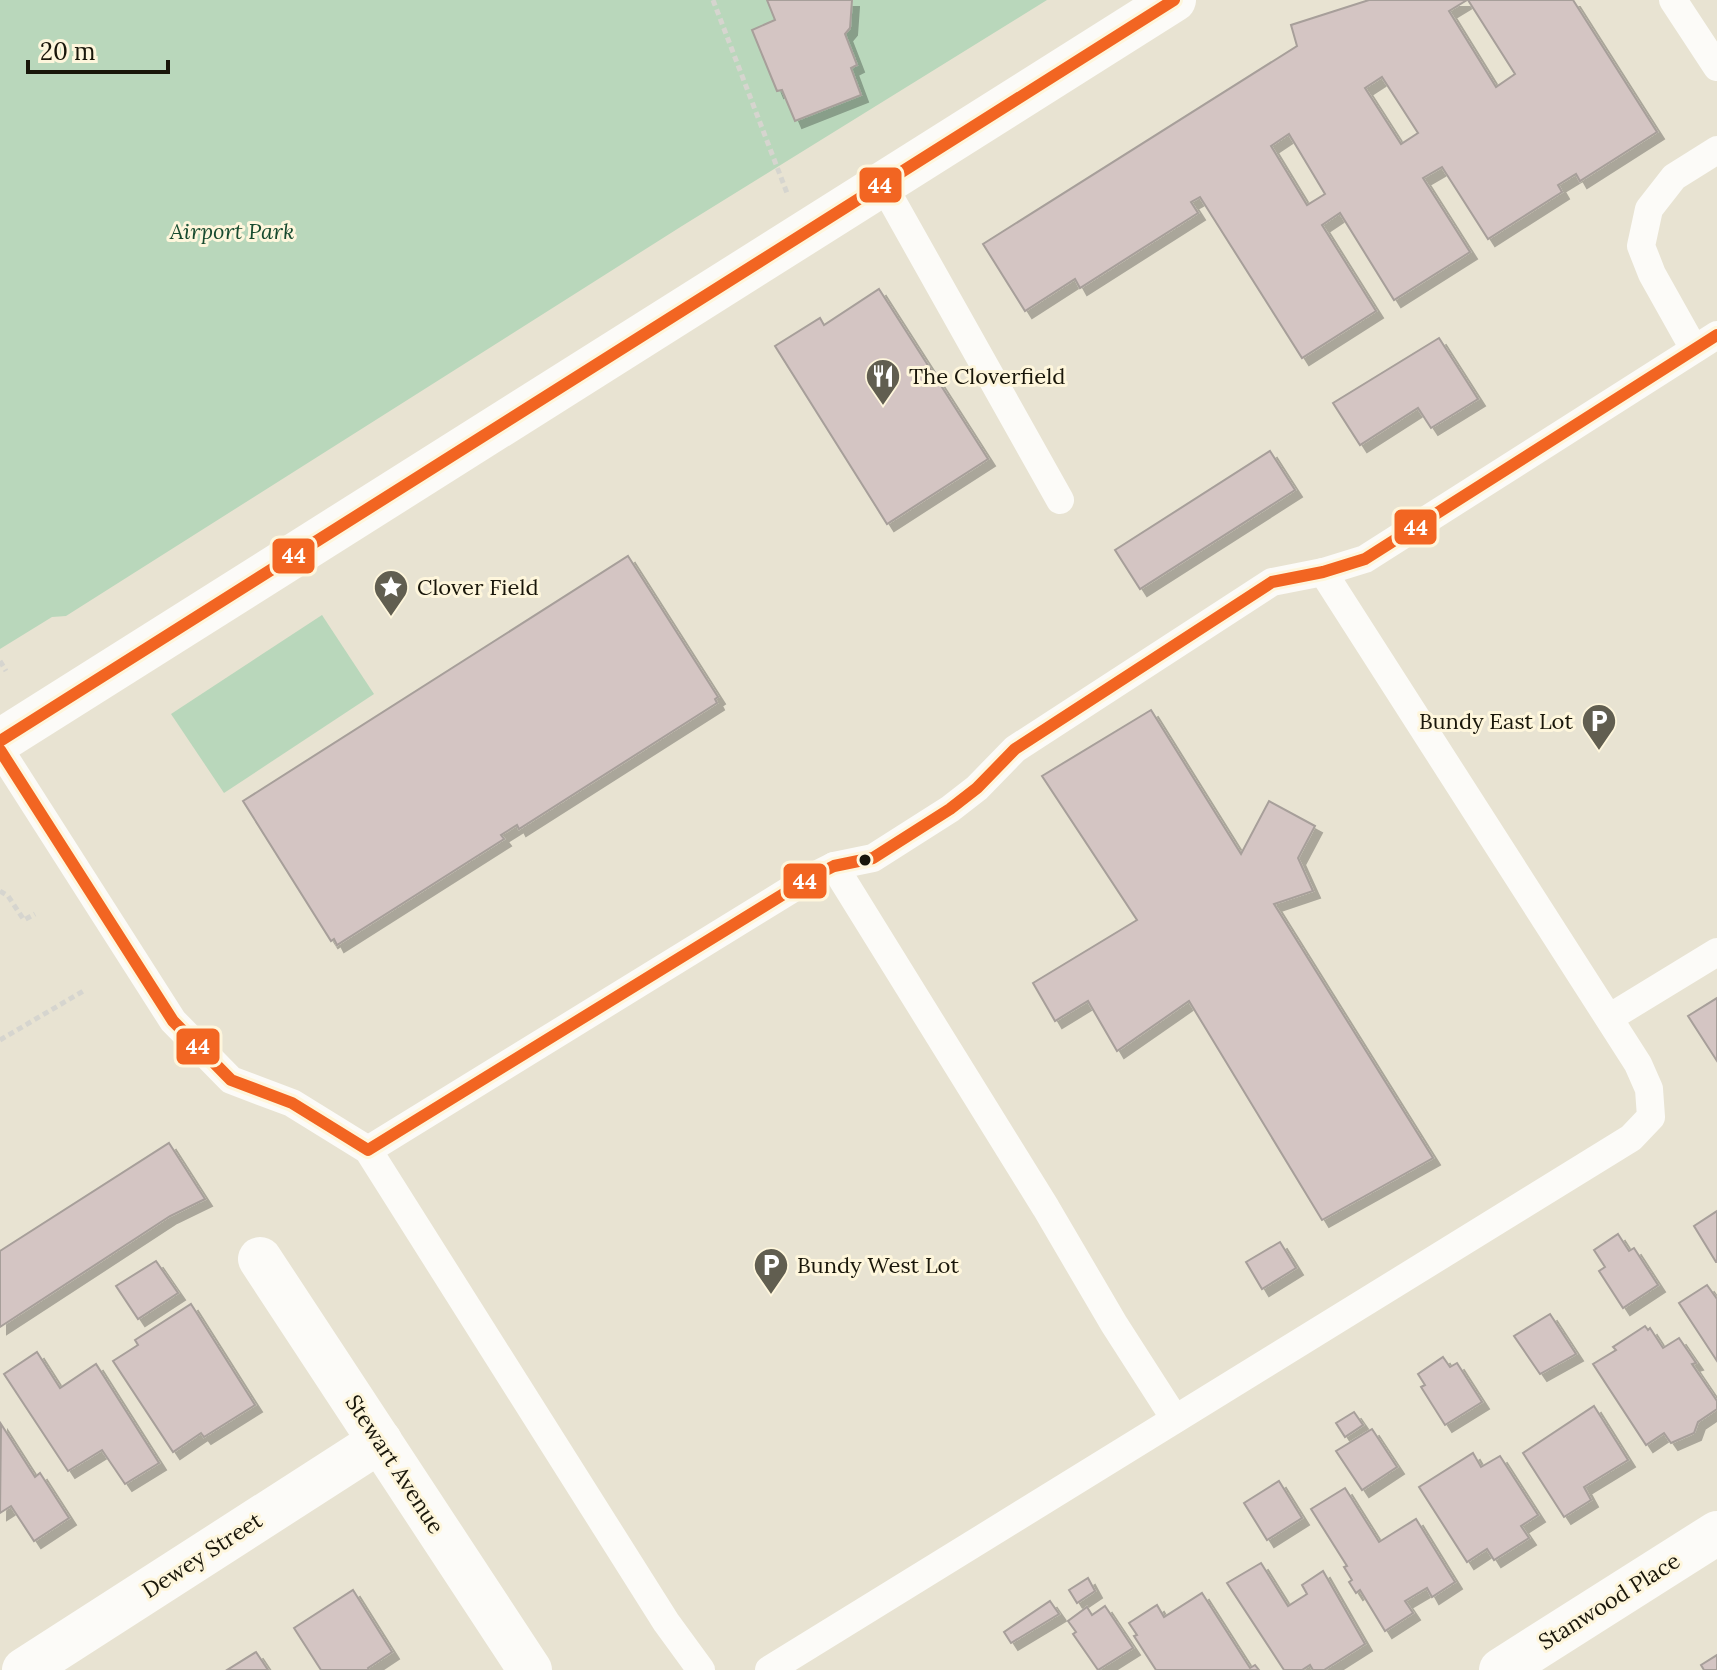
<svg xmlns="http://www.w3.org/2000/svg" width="1717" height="1670" viewBox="0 0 1717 1670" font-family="Lora,serif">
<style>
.green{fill:#b9d7bb}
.building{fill:#d4c5c3;stroke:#a79f9a;stroke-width:2;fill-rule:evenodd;filter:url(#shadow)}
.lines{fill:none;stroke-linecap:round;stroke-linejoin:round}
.path{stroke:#d6d5cf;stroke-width:5;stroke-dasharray:6 4;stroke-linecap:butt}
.service{stroke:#fcfbf8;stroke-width:28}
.minor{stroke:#fcfbf8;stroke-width:44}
.tertiary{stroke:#fcfbf8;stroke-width:44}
.bus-1-casing{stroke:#fef6dc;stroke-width:18}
.bus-1{stroke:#f26522;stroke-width:12}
.bus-dot{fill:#19160a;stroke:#fef6dc;stroke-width:3}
.labels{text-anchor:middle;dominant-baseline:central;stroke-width:6;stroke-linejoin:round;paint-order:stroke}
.park-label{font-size:22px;font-style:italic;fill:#184b2f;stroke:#fef6dc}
.poi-label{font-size:22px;fill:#19160a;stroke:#fef6dc;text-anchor:start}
.street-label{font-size:22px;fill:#19160a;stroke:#fef6dc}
.line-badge{stroke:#fef6dc;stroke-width:3}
.badge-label{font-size:22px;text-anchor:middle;font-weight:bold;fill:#fff}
</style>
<defs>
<filter id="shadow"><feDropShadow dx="7" dy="7" stdDeviation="0" flood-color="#0004"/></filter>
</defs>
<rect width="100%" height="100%" fill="#e8e3d2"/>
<g class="green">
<path d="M 0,0 L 1047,0 L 682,226 L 66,616 L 52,617 L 0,649 Z"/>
<path d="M 322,615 L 374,694 L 224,793 L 171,714 Z"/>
</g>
<g class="building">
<path d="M 767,0 L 852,0 L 850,28 L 845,34 L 857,65 L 851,68 L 861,95 L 795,121 L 782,90 L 777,91 L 752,30 L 775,20 Z"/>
<path d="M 1369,0 L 1467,0 L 1449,11 L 1496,87 L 1515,74 L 1468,0 L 1573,0 L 1657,132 L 1580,181 L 1576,174 L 1558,185 L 1562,192 L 1488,239 L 1442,167 L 1423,178 L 1470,252 L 1394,300 L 1340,213 L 1322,225 L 1376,311 L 1302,358 L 1200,197 L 1191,202 L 1198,213 L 1080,288 L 1075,279 L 1025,311 L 983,244 L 1297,46 L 1291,25 ZM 1382,77 L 1418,133 L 1401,144 L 1365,88 ZM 1289,134 L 1325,194 L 1307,205 L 1271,146 Z"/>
<path d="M 879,289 L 988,459 L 887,524 L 775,346 L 820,318 L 824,325 Z"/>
<path d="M 1439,338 L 1478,399 L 1431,428 L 1418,408 L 1360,445 L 1333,403 Z"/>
<path d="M 1270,451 L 1295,490 L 1140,589 L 1115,550 Z"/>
<path d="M 628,556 L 718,697 L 715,699 L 717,703 L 519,829 L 517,825 L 501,835 L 504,839 L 337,945 L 334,939 L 331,941 L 243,801 Z"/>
<path d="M 1151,710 L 1241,854 L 1269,801 L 1315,826 L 1298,858 L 1313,891 L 1274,904 L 1433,1158 L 1322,1220 L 1189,1001 L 1117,1051 L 1088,1001 L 1055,1021 L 1033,983 L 1137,920 L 1042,776 Z"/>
<path d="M 1717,998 L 1717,1061 L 1688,1016 Z"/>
<path d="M 169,1143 L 205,1199 L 170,1216 L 0,1327 L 0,1251 Z"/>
<path d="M 1717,1211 L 1717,1262 L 1716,1262 L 1694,1226 Z"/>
<path d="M 1618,1234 L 1629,1251 L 1634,1248 L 1658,1285 L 1623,1308 L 1599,1271 L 1605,1267 L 1594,1250 Z"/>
<path d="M 1280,1242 L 1296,1268 L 1262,1289 L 1246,1262 Z"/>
<path d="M 156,1261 L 178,1293 L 138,1319 L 116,1286 Z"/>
<path d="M 1707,1285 L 1717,1299 L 1717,1361 L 1679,1303 Z"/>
<path d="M 191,1304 L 255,1405 L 204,1437 L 201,1433 L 173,1452 L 113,1361 L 138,1345 L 135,1340 Z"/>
<path d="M 1550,1314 L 1576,1354 L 1540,1374 L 1514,1336 Z"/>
<path d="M 1645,1326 L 1648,1330 L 1650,1328 L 1663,1348 L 1679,1338 L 1696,1363 L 1692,1364 L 1717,1401 L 1717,1409 L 1698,1422 L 1694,1433 L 1671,1443 L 1664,1433 L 1646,1445 L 1593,1364 L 1616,1350 L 1613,1347 Z"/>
<path d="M 37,1352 L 60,1388 L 96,1364 L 159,1463 L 125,1484 L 102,1450 L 68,1471 L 4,1374 Z"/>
<path d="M 1443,1357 L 1450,1367 L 1457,1363 L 1482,1402 L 1445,1425 L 1421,1387 L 1425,1385 L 1418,1374 Z"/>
<path d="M 1594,1406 L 1628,1460 L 1584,1487 L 1591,1500 L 1564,1517 L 1523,1453 Z"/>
<path d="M 1354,1412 L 1363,1425 L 1345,1437 L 1336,1423 Z"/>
<path d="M 1,1424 L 35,1477 L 40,1473 L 69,1518 L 34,1541 L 11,1506 L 0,1513 Z"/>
<path d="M 1372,1429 L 1397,1467 L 1362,1490 L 1336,1451 Z"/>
<path d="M 1473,1453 L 1481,1467 L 1500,1456 L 1538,1515 L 1521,1526 L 1529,1538 L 1494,1560 L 1487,1549 L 1467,1562 L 1419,1487 Z"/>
<path d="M 1279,1481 L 1302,1518 L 1267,1540 L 1244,1503 Z"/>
<path d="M 1345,1488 L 1379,1542 L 1416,1519 L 1455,1582 L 1432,1597 L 1427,1588 L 1405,1601 L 1413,1613 L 1385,1631 L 1360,1590 L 1356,1593 L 1349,1582 L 1352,1580 L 1344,1567 L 1347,1566 L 1311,1509 Z"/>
<path d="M 1261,1563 L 1288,1606 L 1307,1594 L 1302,1585 L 1323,1571 L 1365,1644 L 1324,1670 L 1313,1670 L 1310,1665 L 1302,1670 L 1284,1670 L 1227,1583 Z"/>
<path d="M 1088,1578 L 1095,1591 L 1077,1603 L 1069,1590 Z"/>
<path d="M 353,1590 L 392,1652 L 368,1668 L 369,1670 L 321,1670 L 294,1628 Z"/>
<path d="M 1202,1593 L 1250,1668 L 1255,1665 L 1259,1670 L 1156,1670 L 1134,1636 L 1137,1635 L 1129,1623 L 1157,1605 L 1164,1617 Z"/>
<path d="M 1050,1601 L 1059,1614 L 1011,1643 L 1004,1632 Z"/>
<path d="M 1105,1606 L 1133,1648 L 1098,1670 L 1073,1634 L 1076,1632 L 1068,1621 L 1087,1607 L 1092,1615 Z"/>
<path d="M 256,1652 L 268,1670 L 227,1670 Z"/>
<path d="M 1717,1655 L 1717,1670 L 1704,1670 L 1701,1665 Z"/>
</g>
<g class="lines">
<g class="path">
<path d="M 713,0 L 787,193"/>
<path d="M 0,661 L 6,671"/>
<path d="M 0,891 L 8,896 L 24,920 L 35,914"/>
<path d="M 0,1040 L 85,990"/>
</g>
<g class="service">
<path d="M 1673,0 L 1717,67"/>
<path d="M 882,183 L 1060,500"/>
<path d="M 1694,349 L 1652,274 L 1641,246 L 1649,209 L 1674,177 L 1717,150"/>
<path d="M 0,750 L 173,1021 L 231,1080 L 292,1103 L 368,1150 L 666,1622 L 701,1670"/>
<path d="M 834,866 L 1046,1208 L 1114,1324 L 1175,1419"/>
<path d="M 1609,1018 L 1717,952"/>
<path d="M 368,1150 L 808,879 L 834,866 L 873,858 L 950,809 L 977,788 L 1015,749 L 1272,582 L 1323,572 L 1365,559 L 1717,335"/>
<path d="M 769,1670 L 1631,1138 L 1651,1117 L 1649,1089 L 1638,1064 L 1323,572"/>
</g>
<g class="minor">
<path d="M 260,1259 L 530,1670"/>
<path d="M 24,1670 L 380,1441"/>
<path d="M 1501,1670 L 1717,1533"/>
</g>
<path class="tertiary" d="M 0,741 L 1174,0"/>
<g class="bus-1-casing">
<g id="bus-1">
<path d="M 0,741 L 1174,0"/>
<path d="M 0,750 L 173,1021 L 231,1080 L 292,1103 L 368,1150 L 808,879 L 834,866 L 873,858 L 950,809 L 977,788 L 1015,749 L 1272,582 L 1323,572 L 1365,559 L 1717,335"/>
</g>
</g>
<use href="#bus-1" class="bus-1"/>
</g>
<defs>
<g id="restaurant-pin" transform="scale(1.8)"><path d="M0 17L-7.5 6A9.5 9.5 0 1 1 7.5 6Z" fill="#615e50" stroke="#fef6dc"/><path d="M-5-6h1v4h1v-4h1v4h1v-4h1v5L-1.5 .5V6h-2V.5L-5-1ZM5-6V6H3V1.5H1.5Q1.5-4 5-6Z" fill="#fff"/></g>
<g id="sight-pin" transform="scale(1.8)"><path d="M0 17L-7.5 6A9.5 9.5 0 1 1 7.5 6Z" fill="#615e50" stroke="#fef6dc"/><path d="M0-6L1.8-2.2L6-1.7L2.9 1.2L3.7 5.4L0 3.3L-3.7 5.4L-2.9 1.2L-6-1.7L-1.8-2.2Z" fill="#fff"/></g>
<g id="parking-pin" transform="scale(1.8)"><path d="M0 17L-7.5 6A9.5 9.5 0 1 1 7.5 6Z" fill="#615e50" stroke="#fef6dc"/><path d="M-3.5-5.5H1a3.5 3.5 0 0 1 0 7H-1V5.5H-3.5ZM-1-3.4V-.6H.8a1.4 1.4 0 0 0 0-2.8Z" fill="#fff"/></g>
</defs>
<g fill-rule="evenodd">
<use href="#restaurant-pin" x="883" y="376"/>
<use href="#sight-pin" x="391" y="587"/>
<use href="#parking-pin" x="1599" y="721"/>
<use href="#parking-pin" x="771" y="1265"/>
</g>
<circle class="bus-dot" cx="865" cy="860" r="7"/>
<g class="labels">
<g class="park-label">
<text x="232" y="231">Airport Park</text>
</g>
<g class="poi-label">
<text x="909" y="376">The Cloverfield</text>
<text x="417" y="587">Clover Field</text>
<text x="1573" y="721" text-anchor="end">Bundy East Lot</text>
<text x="797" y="1265">Bundy West Lot</text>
</g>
<g class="street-label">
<text transform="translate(395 1464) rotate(57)">Stewart Avenue</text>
<text transform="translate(202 1555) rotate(-33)">Dewey Street</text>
<text transform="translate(1609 1601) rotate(-32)">Stanwood Place</text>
</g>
</g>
<g class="line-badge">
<rect x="858" y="166" width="45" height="38" rx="8" fill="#f26522"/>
<rect x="1393" y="508" width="45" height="38" rx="8" fill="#f26522"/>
<rect x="271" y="537" width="45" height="38" rx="8" fill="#f26522"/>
<rect x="782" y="862" width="46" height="38" rx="8" fill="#f26522"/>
<rect x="175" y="1027" width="46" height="39" rx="8" fill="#f26522"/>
</g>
<g class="badge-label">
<text x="880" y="193">44</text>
<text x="1416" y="535">44</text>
<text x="294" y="563">44</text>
<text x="805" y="889">44</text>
<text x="198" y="1054">44</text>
</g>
<path d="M28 60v12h140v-12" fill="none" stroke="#19160a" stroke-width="4"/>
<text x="40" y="60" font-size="24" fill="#19160a" stroke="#fef6dc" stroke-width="6" paint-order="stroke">20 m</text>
</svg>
